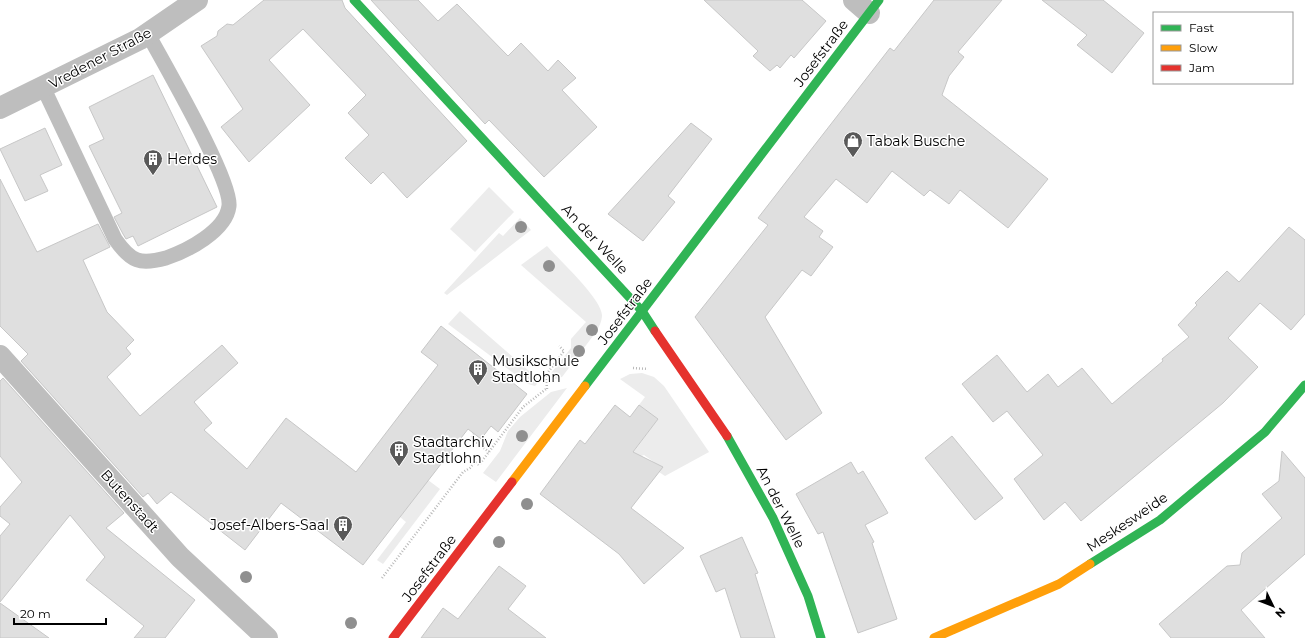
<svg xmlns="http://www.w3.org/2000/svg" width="1305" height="638" viewBox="0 0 1305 638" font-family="Montserrat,sans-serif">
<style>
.green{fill:#ececec}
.building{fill:#dfdfdf;stroke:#c7c7c7}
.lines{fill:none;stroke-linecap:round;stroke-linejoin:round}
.path{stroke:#b9b9b9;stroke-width:2.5;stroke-dasharray:1 2;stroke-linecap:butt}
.lane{stroke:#bebebe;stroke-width:15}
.street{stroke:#bebebe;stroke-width:22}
.fast{stroke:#30b455;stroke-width:9}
.slow{stroke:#ff9f0a;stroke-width:9}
.jam{stroke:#e5322d;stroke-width:9}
.tree{fill:#8f8f8f}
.labels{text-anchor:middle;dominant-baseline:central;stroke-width:3;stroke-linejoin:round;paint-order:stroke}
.street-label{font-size:14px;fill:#000;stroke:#fff}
.poi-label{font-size:14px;fill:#000;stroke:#fff;text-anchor:start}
</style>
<rect width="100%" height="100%" fill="#fff"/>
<g class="green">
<path d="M 489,187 L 514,212 L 475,252 L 450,229 Z"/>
<path d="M 520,218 L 531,230 L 447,295 L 444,293 L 499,233 L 503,236 Z"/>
<path d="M 547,246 C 559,260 601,298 602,315 C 602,321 599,327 596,332 L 562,377 L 555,379 L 551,374 L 552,372 L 571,348 L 571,339 L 586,322 L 521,265 Z"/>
<path d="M 460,311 L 537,378 L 537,384 L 535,386 L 528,384 L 448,324 Z"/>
<path d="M 642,373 L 654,377 L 664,386 L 709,452 L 665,476 L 659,472 L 658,465 L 644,455 L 638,457 L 633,453 L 658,419 L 639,405 L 645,397 L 620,379 L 630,374 Z"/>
<path d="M 567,388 L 496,482 L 483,473 L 500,451 L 508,431 L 520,417 L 551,392 Z"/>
<path d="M 428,480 L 440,489 L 383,564 L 377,560 L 406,522 L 400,517 Z"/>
</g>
<g class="building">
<path d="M 264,0 L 342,0 L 345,8 L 467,141 L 407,198 L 383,172 L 371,184 L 345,158 L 369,135 L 348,113 L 366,95 L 303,29 L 269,60 L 310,105 L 249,162 L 221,127 L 243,109 L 201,46 L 217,36 L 218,31 L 227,24 L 233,25 Z"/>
<path d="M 371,0 L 418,0 L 438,21 L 457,4 L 508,56 L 521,43 L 548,71 L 558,60 L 576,78 L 562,90 L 597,127 L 544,177 L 489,120 L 485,124 Z"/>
<path d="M 704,0 L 802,0 L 826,21 L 794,58 L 791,55 L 780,68 L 777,65 L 770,71 L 753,56 L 758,51 Z"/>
<path d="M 934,0 L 1002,0 L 958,52 L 964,57 L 949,76 L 942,95 L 1048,179 L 1008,228 L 960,190 L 949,204 L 930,190 L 924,196 L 892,171 L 867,203 L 836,179 L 804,217 L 823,231 L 819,237 L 833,247 L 811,276 L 802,270 L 765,317 L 822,413 L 786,440 L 695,317 L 768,225 L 758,218 L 890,48 L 894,51 Z"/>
<path d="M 1042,0 L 1103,0 L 1144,33 L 1112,73 L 1077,45 L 1087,35 Z"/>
<path d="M 153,75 L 217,207 L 138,246 L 133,236 L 126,239 L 123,234 L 114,217 L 122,213 L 89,146 L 104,139 L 89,107 Z"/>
<path d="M 691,123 L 712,139 L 668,196 L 675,202 L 643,241 L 608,214 Z"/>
<path d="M 45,128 L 62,165 L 40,175 L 48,191 L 25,201 L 0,149 Z"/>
<path d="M 0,179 L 37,252 L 98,224 L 110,247 L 83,260 L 107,312 L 134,340 L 126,348 L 131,354 L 107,377 L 140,416 L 222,345 L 238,363 L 194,402 L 212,423 L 204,430 L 247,469 L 286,418 L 356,472 L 438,365 L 421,352 L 441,326 L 527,394 L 498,432 L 491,426 L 481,439 L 468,429 L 363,565 L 281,503 L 245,550 L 171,492 L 157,504 L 148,493 L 143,497 L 21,361 L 28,354 L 0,326 Z"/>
<path d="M 1289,227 L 1305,240 L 1305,314 L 1291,330 L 1260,303 L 1228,338 L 1258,367 L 1223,403 L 1081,521 L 1065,502 L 1044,520 L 1014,479 L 1043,455 L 1007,411 L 993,422 L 962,384 L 997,355 L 1027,392 L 1048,374 L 1058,387 L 1082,368 L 1112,404 L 1163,361 L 1162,359 L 1189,337 L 1178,325 L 1197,305 L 1195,303 L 1227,271 L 1239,282 Z"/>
<path d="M 3,378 L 124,513 L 106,528 L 195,600 L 165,638 L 134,638 L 144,626 L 86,580 L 105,557 L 70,515 L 0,602 L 0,536 L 10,524 L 0,516 L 0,507 L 22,482 L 0,456 L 0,381 Z"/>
<path d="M 615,405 L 630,417 L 639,405 L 658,419 L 633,452 L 663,467 L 631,508 L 684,548 L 644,584 L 619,554 L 540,494 L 580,440 L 585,444 Z"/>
<path d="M 952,436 L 1003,498 L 975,520 L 925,458 Z"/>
<path d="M 1282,451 L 1305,478 L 1305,554 L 1241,610 L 1265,638 L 1171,638 L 1159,624 L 1227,566 L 1240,565 L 1242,553 L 1282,518 L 1262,494 L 1279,481 Z"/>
<path d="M 851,462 L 858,474 L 863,471 L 888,513 L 865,525 L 874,542 L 872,543 L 897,619 L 858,633 L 823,532 L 818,534 L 796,494 Z"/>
<path d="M 742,537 L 758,573 L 755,574 L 775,638 L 741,638 L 725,588 L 716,592 L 700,556 Z"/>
<path d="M 499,566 L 526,586 L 508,609 L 546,638 L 421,638 L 443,608 L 458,619 Z"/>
<path d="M 0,603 L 49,638 L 0,638 Z"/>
</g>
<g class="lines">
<g class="path">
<path d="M 633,368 L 648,369"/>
<path d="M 547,389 L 546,375 L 564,351 L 559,346"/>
<path d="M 474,434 L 471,438 L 489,452"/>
<path d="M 382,578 L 463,472 L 470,468 L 475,462 L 479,465 L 523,407 L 546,389"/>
</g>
<path class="lane" d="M 43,87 L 115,239 C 131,262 140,265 166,258 C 187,251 226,231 229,206 C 232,180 164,64 148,34"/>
<g class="street">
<path d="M 854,0 L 869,13"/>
<path d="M 0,108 L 140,39 L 197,0"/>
<path d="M 0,356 L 180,557 L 267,638"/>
</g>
<g class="fast">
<path d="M 354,0 L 642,311 L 655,331"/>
<path d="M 585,386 L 879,0"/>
<path d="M 727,436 L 773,518 L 808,596 L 821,638"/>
<path d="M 1090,564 L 1160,520 L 1265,432 L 1305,385"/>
</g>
<g class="slow">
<path d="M 512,482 L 585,386"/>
<path d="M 934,638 L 1059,584 L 1090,564"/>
</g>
<g class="jam">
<path d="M 655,331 L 727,436"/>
<path d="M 393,638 L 512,482"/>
</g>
</g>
<g class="tree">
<circle cx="521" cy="227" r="6"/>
<circle cx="549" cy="266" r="6"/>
<circle cx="592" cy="330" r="6"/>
<circle cx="579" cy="351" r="6"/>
<circle cx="522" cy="436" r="6"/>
<circle cx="527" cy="504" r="6"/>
<circle cx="499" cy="542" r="6"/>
<circle cx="246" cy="577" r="6"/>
<circle cx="351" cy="623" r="6"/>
</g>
<defs>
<g id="shop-pin" transform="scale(1)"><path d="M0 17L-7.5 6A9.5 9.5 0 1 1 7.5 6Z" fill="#595959" stroke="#fff"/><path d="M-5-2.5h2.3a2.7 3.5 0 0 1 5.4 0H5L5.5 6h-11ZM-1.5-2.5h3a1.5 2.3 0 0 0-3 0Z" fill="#fff"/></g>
<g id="building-pin" transform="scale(1)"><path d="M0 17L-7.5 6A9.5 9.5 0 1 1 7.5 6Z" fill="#595959" stroke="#fff"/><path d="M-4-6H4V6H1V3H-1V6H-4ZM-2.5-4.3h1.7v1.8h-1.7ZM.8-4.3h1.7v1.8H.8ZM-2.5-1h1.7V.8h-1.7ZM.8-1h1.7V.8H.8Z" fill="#fff"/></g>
</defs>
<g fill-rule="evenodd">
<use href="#shop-pin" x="853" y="141"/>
<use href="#building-pin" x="153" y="159"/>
<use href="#building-pin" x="478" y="369"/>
<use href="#building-pin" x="399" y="450"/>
<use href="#building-pin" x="343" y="525"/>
</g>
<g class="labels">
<g class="street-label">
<text transform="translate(821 53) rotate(-53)">Josefstraße</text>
<text transform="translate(100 58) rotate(-28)">Vredener Straße</text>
<text transform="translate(595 239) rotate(47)">An der Welle</text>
<text transform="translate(625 311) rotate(-53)">Josefstraße</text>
<text transform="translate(130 501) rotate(48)">Butenstadt</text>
<text transform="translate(781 507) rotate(63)">An der Welle</text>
<text transform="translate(1127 522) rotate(-34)">Meskesweide</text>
<text transform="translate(429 568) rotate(-53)">Josefstraße</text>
</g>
<g class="poi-label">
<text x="867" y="141">Tabak Busche</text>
<text x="167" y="159">Herdes</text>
<text x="492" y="361">Musikschule<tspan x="492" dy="16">Stadtlohn</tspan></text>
<text x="413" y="442">Stadtarchiv<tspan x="413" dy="16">Stadtlohn</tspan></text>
<text x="329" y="525" text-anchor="end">Josef-Albers-Saal</text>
</g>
</g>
<rect x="1153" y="12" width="140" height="72" fill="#ffffff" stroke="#999999"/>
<rect x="1161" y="25" width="20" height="6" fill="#30b455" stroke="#999999"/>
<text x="1189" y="32" font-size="12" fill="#000000">Fast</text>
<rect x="1161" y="45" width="20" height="6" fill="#ff9f0a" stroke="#999999"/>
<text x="1189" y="52" font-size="12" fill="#000000">Slow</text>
<rect x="1161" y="65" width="20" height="6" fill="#e5322d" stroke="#999999"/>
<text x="1189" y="72" font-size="12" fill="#000000">Jam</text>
<g transform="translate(1273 606) rotate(133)" stroke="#ffffff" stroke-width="3" paint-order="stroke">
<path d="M0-3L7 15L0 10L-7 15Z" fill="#000000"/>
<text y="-6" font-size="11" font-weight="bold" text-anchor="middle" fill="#000000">N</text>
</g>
<path d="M14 618v6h92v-6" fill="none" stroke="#000000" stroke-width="2"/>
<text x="20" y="618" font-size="12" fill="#000000" stroke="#ffffff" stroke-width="3" paint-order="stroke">20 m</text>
</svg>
